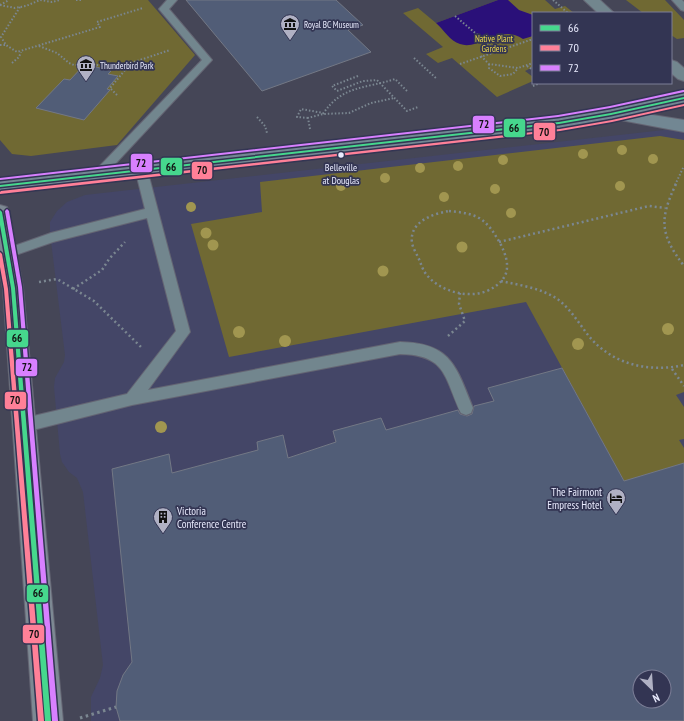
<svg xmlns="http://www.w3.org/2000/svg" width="684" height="721" viewBox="0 0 684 721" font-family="'PT Sans Narrow',sans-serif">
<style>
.built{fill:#444667;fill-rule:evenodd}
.green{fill:#706933}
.water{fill:#2a1079}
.building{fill:#515d77;stroke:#737885;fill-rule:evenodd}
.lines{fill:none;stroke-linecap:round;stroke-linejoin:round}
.service-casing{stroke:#646573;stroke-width:2}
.tertiary-casing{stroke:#646573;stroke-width:2}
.secondary-casing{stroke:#646573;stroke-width:2}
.primary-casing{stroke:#646573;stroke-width:2}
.path-far2{stroke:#7b8791;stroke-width:2;stroke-dasharray:1.5 2;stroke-linecap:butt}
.path-far1{stroke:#7b8791;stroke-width:2.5;stroke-dasharray:2 3;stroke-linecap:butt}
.path{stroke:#7b8791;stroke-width:3;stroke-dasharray:2.5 3.5;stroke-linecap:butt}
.service{fill:#72868e;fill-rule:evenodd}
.tertiary{fill:#72868e;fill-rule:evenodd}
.secondary{fill:#728793;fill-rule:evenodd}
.primary{fill:#7d8993;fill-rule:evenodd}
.bus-1-casing{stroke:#333553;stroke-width:3}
.bus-2-casing{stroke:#333553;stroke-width:3}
.bus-3-casing{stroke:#333553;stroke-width:3}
.bus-1{fill:#46d78d;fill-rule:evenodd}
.bus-2{fill:#ff8098;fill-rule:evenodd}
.bus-3{fill:#d880ff;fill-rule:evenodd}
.tree{fill:#a19650}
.bus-dot{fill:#e9ebfe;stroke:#333553;stroke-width:1.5}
.labels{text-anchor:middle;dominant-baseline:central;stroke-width:3.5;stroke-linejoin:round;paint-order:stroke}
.far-poi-label{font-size:9px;fill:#e9ebfe;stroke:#333553;text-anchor:start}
.far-park-label{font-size:9px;fill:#ecd74a;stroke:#333553}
.bus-label{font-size:10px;fill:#e9ebfe;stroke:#333553}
.poi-label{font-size:11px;fill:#e9ebfe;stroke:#333553;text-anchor:end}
.line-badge{stroke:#333553;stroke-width:1.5}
.pale-badge-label{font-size:11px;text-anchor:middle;font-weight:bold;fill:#111}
</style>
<rect width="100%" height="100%" fill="#454657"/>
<path class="built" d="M 664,130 L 684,130 L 684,721 L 91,721 L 91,697 L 100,678 L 103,665 L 83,492 L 77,478 L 69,472 L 62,462 L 60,454 L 54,387 L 55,378 L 64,362 L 65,355 L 50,233 L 50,222 L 57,211 L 67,202 L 85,195 ZM 640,677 L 664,677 L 664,701 L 640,701 Z"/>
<g class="green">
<path d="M 0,0 L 148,0 L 195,55 L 117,145 L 31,156 L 12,154 L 0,140 Z"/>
<path d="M 498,0 L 545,0 L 555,9 L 565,6 L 574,13 L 533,13 L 533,67 L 525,71 L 533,77 L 533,81 L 497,97 L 452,58 L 438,63 L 426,54 L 443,47 L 403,13 L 418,8 L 436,23 Z"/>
<path d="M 626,0 L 665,0 L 684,20 L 684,38 L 677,39 L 671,35 L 671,13 L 643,13 Z"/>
<path d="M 660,136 L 684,140 L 684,392 L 676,395 L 684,407 L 684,439 L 679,440 L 684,448 L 684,463 L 624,481 L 526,302 L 229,357 L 191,224 L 262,212 L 260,182 Z"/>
</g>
<path class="water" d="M 498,0 L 508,0 L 519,10 L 533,15 L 533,36 L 523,39 C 499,23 479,51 460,44 C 450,41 444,30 436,23 Z"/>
<g class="building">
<path d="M 186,0 L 336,0 L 363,25 L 348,30 L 371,52 L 262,91 Z"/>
<path d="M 85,64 L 111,71 L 108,74 L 118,76 L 107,89 L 110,90 L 84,120 L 36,108 L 64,79 L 70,80 Z"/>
<path d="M 562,368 L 624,481 L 684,463 L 684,721 L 120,721 L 116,707 L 117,691 L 123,675 L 132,662 L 112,469 L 169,454 L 172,473 L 258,450 L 257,442 L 283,435 L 288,458 L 336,442 L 333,431 L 381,418 L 386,430 L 458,410 L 460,414 L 467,416 L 472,414 L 474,406 L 494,401 L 488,388 ZM 640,677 L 664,677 L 664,701 L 640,701 Z"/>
</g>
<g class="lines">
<g class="service-casing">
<g id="service">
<path d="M 167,0 L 177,0 L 169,9 L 212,60 L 103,177 L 95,177 L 93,174 L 95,171 L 202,60 L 159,9 Z"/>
<path d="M 672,0 L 682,0 L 684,2 L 684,11 L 681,10 Z"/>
<path d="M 141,165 L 145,166 L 147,169 L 190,332 L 148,390 L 400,342 C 451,343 456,366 473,408 L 471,413 L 466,415 L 461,413 C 444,377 447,355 400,354 L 132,405 L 25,432 L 20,430 L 18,425 L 20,420 L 25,418 L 127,394 L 176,331 L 147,218 L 53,242 L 7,258 L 3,256 L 1,253 L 3,250 L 51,233 L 145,209 L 135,169 L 137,166 Z"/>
</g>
</g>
<g class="tertiary-casing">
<g id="tertiary">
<path d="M 584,0 L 600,0 L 614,13 L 598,13 Z"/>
<path d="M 671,60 L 677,62 L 684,68 L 684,81 L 678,79 L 671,73 Z"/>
</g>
</g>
<g class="secondary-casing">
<path id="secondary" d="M 684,93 L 684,103 L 640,113 L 684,120 L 684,132 L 626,121 L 620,120 L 619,118 L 559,129 L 0,193 L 0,179 L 559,117 L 611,109 Z"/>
</g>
<g class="primary-casing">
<path id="primary" d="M 0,205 L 7,207 L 9,212 L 23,288 L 63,721 L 33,721 L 3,288 L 0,271 Z"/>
</g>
<g class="path-far2">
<path d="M 76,0 L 81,0"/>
<path d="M 553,0 L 568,13"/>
<path d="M 0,5 L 15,8 L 26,6 L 40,0 L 52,2 L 60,0"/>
<path d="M 0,5 L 9,0"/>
<path d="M 20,7 L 1,37 L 6,45 L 17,52 L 100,27 L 97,22 L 143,8"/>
<path d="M 455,16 L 498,52"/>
<path d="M 0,45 L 7,45"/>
<path d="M 39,46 L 57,53 L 69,63 L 74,65 L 97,65 L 116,68 L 170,50"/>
<path d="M 481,56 L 489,64 L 518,68 L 533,63"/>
<path d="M 414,58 L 437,79"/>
<path d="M 12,63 L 19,57 L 21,52"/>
<path d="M 460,64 L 533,39"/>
<path d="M 489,64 L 489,68 L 500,76 L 513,74 L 518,68"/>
<path d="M 527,66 L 533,70"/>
<path d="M 358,76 L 332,86 L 337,91 L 363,81 L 377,80 L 407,111 L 418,107"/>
<path d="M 533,86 L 540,83"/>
<path d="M 117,95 L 110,88 L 126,69 L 124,67"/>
<path d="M 323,114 C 342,85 365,89 395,79 L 407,91"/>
<path d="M 257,117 L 265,126 L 267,133"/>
<path d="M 308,118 L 297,117 L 301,109 L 323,113"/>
<path d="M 310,129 L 308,118 L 323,114 L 349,113 L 371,103 L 394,98"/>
<path d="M 675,185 L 684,166"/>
</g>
<g class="path-far1">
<path d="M 676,184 C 659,220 660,234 684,266"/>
<path d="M 449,211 C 459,212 470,213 479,218 C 489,224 494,233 500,243 C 511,264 511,280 487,291 C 467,299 439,291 426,274 C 422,269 421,263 418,257 C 416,253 413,248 412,243 C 409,222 432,214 449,211 Z"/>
<path d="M 499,242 L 649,206 L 665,208"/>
<path d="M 501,281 C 519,285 540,288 556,298 C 570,308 578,322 588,335 C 611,364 648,373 684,365"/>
<path d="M 39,282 L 57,279 L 94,301 L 142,348"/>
<path d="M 73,289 L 102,270 L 109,259 L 125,242"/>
<path d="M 448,336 L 465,321 L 459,304 L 460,293"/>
<path d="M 672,369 L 684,386"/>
</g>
<path class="path" d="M 80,718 L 116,707"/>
<use href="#service" class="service"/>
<use href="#tertiary" class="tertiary"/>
<use href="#secondary" class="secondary"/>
<use href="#primary" class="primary"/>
<g class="bus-1-casing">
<g id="bus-1">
<path d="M 684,97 L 684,99 L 611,115 L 559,124 L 0,187 L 0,185 L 559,122 L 611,113 Z"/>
<path d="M 0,210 L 2,212 L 15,288 L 51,721 L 45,721 L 11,288 L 0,225 Z"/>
</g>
</g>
<g class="bus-2-casing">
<g id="bus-2">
<path d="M 684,104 L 684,106 L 612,122 L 560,131 L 0,194 L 0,192 L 1,191 L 560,129 L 612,120 Z"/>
<path d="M 0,252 L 2,254 L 8,289 L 44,721 L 38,721 L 4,289 L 0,267 Z"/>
</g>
</g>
<g class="bus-3-casing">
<g id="bus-3">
<path d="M 683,90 L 684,90 L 684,92 L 610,108 L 558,117 L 0,180 L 0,178 L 558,115 L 610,106 Z"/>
<path d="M 7,209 L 9,211 L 22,287 L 58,721 L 52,721 L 52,720 L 18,287 L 5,211 Z"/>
</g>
</g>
<use href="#bus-1" class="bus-1"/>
<use href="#bus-2" class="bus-2"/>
<use href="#bus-3" class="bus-3"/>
</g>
<g class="tree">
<circle cx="622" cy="150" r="5"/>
<circle cx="583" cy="154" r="5"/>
<circle cx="653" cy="159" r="5"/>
<circle cx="503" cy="160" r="5"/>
<circle cx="458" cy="166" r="5"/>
<circle cx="420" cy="168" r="5"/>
<circle cx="385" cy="178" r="5"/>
<circle cx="341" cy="186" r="5"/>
<circle cx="620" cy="186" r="5"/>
<circle cx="495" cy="189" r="5"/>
<circle cx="444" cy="197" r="5"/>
<circle cx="191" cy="207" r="5"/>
<circle cx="511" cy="213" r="5"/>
<circle cx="206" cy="233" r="5.5"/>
<circle cx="213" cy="245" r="5.5"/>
<circle cx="462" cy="247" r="5.5"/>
<circle cx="383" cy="271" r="5.5"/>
<circle cx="668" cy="329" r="6"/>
<circle cx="239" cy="332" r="6"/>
<circle cx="285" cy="341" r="6"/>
<circle cx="578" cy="344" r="6"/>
<circle cx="161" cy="427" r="6"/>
</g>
<defs>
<g id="museum-pin" transform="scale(1)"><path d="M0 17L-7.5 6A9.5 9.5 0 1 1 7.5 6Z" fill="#b0b1c4" stroke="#333553"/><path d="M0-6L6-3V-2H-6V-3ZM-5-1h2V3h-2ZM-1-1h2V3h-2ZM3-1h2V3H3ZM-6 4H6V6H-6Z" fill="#111"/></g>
<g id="hotel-pin" transform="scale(1)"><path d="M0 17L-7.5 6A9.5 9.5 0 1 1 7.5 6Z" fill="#b0b1c4" stroke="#333553"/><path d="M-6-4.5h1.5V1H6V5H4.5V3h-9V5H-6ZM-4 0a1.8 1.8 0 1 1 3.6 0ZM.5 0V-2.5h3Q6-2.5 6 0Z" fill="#111"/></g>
<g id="building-pin" transform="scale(1)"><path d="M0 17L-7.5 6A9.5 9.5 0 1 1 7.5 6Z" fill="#b0b1c4" stroke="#333553"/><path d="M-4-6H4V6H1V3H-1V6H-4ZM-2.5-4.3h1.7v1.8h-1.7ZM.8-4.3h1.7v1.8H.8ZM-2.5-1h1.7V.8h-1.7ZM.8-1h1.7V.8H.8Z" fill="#111"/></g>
</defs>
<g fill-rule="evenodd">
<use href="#museum-pin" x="290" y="24"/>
<use href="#museum-pin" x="86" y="65"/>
<use href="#hotel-pin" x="616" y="498"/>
<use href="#building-pin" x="163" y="517"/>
</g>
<circle class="bus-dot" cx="341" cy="155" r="3.5"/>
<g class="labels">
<g class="far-poi-label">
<text x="304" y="24">Royal BC Museum</text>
<text x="100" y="65">Thunderbird Park</text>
</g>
<g class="far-park-label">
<text x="494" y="38">Native Plant<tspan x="494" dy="10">Gardens</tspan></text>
</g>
<g class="bus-label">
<text x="341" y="167">Belleville<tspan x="341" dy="13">at Douglas</tspan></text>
</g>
<g class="poi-label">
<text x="602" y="492">The Fairmont<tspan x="602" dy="13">Empress Hotel</tspan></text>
<text x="177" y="511" text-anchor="start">Victoria<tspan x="177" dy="13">Conference Centre</tspan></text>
</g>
</g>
<g class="line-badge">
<rect x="472" y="115" width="23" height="19" rx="4" fill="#d880ff"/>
<rect x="503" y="118" width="23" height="20" rx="4" fill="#46d78d"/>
<rect x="533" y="122" width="23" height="19" rx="4" fill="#ff8098"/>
<rect x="130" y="153" width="23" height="20" rx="4" fill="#d880ff"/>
<rect x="160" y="157" width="23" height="19" rx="4" fill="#46d78d"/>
<rect x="191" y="161" width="22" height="19" rx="4" fill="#ff8098"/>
<rect x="6" y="329" width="23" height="19" rx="4" fill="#46d78d"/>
<rect x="15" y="358" width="23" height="19" rx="4" fill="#d880ff"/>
<rect x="4" y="391" width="23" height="19" rx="4" fill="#ff8098"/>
<rect x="26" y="584" width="23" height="19" rx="4" fill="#46d78d"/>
<rect x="22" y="624" width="23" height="20" rx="4" fill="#ff8098"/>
</g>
<g class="pale-badge-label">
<text x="484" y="128">72</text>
<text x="514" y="132">66</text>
<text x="544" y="136">70</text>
<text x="141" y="167">72</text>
<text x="171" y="171">66</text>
<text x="202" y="174">70</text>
<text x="17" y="342">66</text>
<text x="27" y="371">72</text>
<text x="15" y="404">70</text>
<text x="38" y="597">66</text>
<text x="34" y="638">70</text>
</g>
<rect x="532" y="12" width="140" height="72" fill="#333553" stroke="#7c7e97"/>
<rect x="540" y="25" width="20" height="6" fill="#46d78d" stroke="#7c7e97"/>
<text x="568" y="32" font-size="12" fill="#e9ebfe">66</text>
<rect x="540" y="45" width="20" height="6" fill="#ff8098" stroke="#7c7e97"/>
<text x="568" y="52" font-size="12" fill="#e9ebfe">70</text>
<rect x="540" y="65" width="20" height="6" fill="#d880ff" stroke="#7c7e97"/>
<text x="568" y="72" font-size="12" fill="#e9ebfe">72</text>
<g transform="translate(652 689) rotate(155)"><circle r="19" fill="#333553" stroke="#7c7e97"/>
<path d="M0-3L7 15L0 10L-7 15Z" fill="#b0b1c4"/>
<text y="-6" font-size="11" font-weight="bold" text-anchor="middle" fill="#e9ebfe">N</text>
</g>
</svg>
